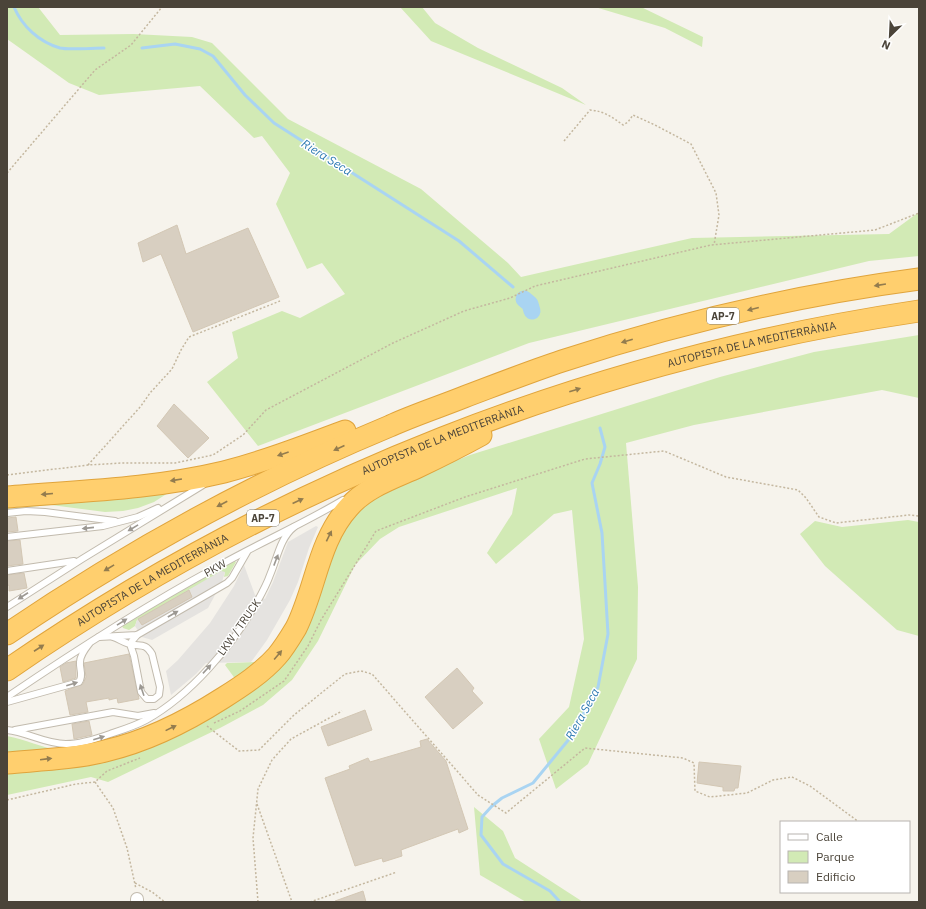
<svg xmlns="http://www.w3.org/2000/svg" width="926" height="909" viewBox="0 0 926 909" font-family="'IBM Plex Sans',sans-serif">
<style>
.green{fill:#d2eab5}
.parking{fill:#e5e3e0}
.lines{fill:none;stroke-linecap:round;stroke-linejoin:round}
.stream{stroke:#a9d4f2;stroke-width:3}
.river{stroke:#a9d4f2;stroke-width:17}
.building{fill:#d8cfc1;stroke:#d3c7b4}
.lane-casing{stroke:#c2bbae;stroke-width:8}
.street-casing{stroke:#c2bbae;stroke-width:14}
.highway-casing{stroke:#e0a43c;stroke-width:23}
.path{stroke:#c4b79f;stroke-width:1.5;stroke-dasharray:2 2;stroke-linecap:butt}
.lane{stroke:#fff;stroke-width:6}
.street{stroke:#fff;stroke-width:12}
.highway{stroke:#ffcf6e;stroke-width:21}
.oneway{fill:#937c4e}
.oneway2{fill:#9c9892}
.labels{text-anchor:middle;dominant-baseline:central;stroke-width:3;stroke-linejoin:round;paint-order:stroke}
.shield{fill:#fff;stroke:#817c74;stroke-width:1}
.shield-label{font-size:10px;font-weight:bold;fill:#4b4439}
.street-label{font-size:11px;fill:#4b4439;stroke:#fff}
.water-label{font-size:12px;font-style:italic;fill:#2e7ab2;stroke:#fff}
</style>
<rect width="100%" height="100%" fill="#f6f3ec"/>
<g class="green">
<path d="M 7,7 L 38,7 L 60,35 L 134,34 L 192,37 L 212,43 L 288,119 L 421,189 L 508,263 L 521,277 L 692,238 L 889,234 L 919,212 L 919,256 L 869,261 L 529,343 L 258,446 L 207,382 L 238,358 L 232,332 L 282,311 L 300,318 L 345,294 L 322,263 L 307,269 L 276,204 L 290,173 L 262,136 L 254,138 L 200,86 L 99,95 L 69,83 L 7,39 Z"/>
<path d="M 400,7 L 422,7 L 435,23 L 478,48 L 562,88 L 586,105 L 431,41 Z"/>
<path d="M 595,7 L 641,7 L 703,37 L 702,47 L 665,28 Z"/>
<path d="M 919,335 L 919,398 L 882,390 L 694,425 L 626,443 L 638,587 L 637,659 L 588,764 L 556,789 L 539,739 L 569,707 L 584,639 L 572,510 L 554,514 L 496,564 L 487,553 L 512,514 L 517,488 L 399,527 L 380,539 L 355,565 L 318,641 L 292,680 L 263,705 L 220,728 L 108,782 L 91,777 L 7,795 L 7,773 L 117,758 L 255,687 L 345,522 L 365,502 L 398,484 L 470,455 L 720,377 L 814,352 Z"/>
<path d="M 168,493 L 154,502 L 138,508 L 123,511 L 105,512 L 51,505 L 7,509 L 7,502 Z"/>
<path d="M 908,520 L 919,522 L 919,636 L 897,630 L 825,566 L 800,534 L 815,521 L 842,527 Z"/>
<path d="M 234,560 L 236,562 L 228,576 L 224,577 L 225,572 L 189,590 L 137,620 L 135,626 L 129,630 L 123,628 L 122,625 Z"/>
<path d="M 264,658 L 265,662 C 221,696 167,731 113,745 C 79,754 42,753 7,758 L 7,736 C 25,739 42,748 60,750 C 71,751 83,748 93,746 C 145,736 192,709 236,680 L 225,665 L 227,663 L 256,662 Z"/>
<path d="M 474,807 L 503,831 L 515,858 L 580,900 L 582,902 L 526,902 L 480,875 Z"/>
</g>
<g class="parking">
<path d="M 316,526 L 318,527 L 309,548 L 298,582 L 290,600 L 267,640 L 251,662 L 206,663 L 196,674 L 171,695 L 166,671 L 178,660 L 210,623 L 234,586 L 244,565 L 255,595 L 265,599 L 273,582 L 288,542 Z"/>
<path d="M 221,571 L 225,572 L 222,582 L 208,608 L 152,640 L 142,637 L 135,626 L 137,620 Z"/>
</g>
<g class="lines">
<g class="stream">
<path d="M 14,7 C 22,26 39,42 60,48 C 68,50 93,48 104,48"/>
<path d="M 142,48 L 175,44 L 200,49 L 213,56 L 245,95 L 274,123 L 459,241 L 513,287"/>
<path d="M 560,902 L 550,891 L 503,864 L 481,835 L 482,817 L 492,806 L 502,798 L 533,783 L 570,738 L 598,687 L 608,634 L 602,533 L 592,483 L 600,464 L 605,447 L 600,428"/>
</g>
<path class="river" d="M 524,299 L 530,304 L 532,311"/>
</g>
<g class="building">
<path d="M 177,225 L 186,254 L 248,228 L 279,297 L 193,332 L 161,254 L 143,262 L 138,243 Z"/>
<path d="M 174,404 L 209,438 L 188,458 L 157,426 Z"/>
<path d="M 16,517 L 18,531 L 7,532 L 7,518 Z"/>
<path d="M 20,540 L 23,564 L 7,566 L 7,541 Z"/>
<path d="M 24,573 L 27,588 L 9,591 L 9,585 L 7,586 L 7,575 Z"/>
<path d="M 189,590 L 192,597 L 142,625 L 138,619 Z"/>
<path d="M 129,654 L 139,699 L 118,703 L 117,698 L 109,700 L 109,698 L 86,702 L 88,712 L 70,715 L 65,691 L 83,684 L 86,677 L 84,663 Z"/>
<path d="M 76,661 L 76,678 L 63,682 L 60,667 L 66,663 Z"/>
<path d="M 457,668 L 474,688 L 472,691 L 483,703 L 453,729 L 425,697 Z"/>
<path d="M 365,710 L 372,730 L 328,746 L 321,727 Z"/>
<path d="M 89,721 L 92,735 L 74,739 L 72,724 Z"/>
<path d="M 427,739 L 446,761 L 468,829 L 459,833 L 458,829 L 401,850 L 402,856 L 383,862 L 382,858 L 355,866 L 325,778 L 350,769 L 349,766 L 368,758 L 370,762 L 421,747 L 420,741 Z"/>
<path d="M 699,762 L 741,766 L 738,788 L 735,788 L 734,791 L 723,791 L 723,787 L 697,783 Z"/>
<path d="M 363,891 L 366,902 L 335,902 L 335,901 Z"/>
</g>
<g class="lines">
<g class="lane-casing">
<g id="lane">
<path d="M 7,513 L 26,511 L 45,512 L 115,521"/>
<path d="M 7,537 L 103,526 L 138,517 L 158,508"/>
<path d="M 7,571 L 74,561"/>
<path d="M 7,607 L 82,559 L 203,485"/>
<path d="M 99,637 L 137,635 L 227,583 L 232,578 L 247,552"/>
<path d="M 113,637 C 119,639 123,642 129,644 C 140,647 145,642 152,654 L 160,687 L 159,695 L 154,699 L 147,699 L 141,692 L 134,656 L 131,647 L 132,641 L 137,635"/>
<path d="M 7,697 C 75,651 143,607 215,568 C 257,544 301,525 343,500"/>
<path d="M 7,702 L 79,682 C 84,675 79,669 80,662 C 80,656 85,649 89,644"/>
<path d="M 7,730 C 27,732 45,744 66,744 C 81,744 96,739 110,734 C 122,730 135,726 146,720 C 191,695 232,646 257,602 C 262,593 267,584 270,575 C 277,559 280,538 294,527"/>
<path d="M 15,730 L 113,712 L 138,716 L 154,713"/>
</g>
</g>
<g class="street-casing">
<path id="street" d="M 137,902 L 137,899"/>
</g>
<g class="highway-casing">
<g id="highway">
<path d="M 7,497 C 79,491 153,489 224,472 C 266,461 305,446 345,431"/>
<path d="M 7,634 C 128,552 255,482 390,426 C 414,415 439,407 464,397 C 496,385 529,372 562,361 C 678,323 798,295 919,279"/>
<path id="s1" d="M 7,670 C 281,481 590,360 919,311"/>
<path d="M 7,763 C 40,760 73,759 105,751 C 148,741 187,721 223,698 C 242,686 262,673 277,656 C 284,648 290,638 296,628 C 316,588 318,541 349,507 C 366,487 394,478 418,467 C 439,457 461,446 481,435"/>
</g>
</g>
<g class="path">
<path d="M 564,141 L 590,110 C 604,111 612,117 623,125 L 628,122 L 633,115 L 655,125 L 691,144 L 716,193 L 719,215 L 714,245"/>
<path d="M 7,173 L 95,70 L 131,45 L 162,7"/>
<path d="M 88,465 L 141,406 L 150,393 L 172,369 L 181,350 L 189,337 L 280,301"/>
<path d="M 7,475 L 88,465 L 122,463 L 175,463 L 213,455 L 243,435 L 266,410 L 393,343 L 464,311 L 510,298 L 535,286 L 711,245 L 875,230 L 919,213"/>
<path d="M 214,723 L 240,711 L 284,681 L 308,646 L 321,620 L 376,531 L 465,497 L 585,459 L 664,451 L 726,477 L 798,490 L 806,498 L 819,517 L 836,523 L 909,515 L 919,516"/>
<path d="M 207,726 L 239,751 L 259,750 L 294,715 L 345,674 L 361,671 L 372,674 L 478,795 L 506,813 L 585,748 L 683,758 L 694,763 L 695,791 L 710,797 L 747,793 L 773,780 L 792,777 L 810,786 L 859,822"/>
<path d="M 95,782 L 113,808 L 127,848 L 136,889"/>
<path d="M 7,800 L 76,784 L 95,782 L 107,771 L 140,758"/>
<path d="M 257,804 L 292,902"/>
<path d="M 135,883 L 152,892 L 165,902"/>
<path d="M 258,902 L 253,838 L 258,789 L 272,760 L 291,739 L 342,711"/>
<path d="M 310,902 L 397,872"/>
</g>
<use href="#lane" class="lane"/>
<use href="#street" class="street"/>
<use href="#highway" class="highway"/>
</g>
<defs><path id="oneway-solid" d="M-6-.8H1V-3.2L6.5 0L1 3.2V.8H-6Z"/></defs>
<g class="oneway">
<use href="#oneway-solid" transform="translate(880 285) rotate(171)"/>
<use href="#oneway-solid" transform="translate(753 309) rotate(166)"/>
<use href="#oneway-solid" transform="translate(627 341) rotate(164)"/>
<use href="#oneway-solid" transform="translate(575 390) rotate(-18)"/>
<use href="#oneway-solid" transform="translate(339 448) rotate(156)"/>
<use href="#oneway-solid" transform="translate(283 454) rotate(161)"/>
<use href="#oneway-solid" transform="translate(176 480) rotate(171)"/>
<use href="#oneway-solid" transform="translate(47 494) rotate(175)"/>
<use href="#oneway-solid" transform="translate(298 501) rotate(-25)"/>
<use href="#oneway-solid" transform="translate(222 504) rotate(152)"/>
<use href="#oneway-solid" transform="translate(329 536) rotate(-64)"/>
<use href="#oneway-solid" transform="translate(109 568) rotate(149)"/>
<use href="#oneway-solid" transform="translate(39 648) rotate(-33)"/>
<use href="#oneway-solid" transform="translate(278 655) rotate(-50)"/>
<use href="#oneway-solid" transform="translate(171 728) rotate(-26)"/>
<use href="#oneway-solid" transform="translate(46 759) rotate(-7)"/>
</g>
<g class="oneway2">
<use href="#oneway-solid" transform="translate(88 528) rotate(174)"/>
<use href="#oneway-solid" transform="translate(133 528) rotate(149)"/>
<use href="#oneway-solid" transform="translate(276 560) rotate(-69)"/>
<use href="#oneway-solid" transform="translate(23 596) rotate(147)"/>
<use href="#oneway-solid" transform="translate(173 614) rotate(-30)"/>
<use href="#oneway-solid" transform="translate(122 622) rotate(-32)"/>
<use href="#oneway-solid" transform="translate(207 669) rotate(-47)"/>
<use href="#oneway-solid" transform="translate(72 684) rotate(-17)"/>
<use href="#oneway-solid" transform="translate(142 690) rotate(-109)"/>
<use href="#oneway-solid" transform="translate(99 738) rotate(-18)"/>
</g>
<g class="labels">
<g class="shield">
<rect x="707" y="308" width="32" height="16" rx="3"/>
<rect x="247" y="510" width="32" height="16" rx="3"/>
</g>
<g class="shield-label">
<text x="723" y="316">AP-7</text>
<text x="263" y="518">AP-7</text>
</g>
<g class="street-label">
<text stroke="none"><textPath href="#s1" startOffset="818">AUTOPISTA DE LA MEDITERRÀNIA</textPath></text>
<text stroke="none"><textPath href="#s1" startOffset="494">AUTOPISTA DE LA MEDITERRÀNIA</textPath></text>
<text transform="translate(215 568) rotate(-29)">PKW</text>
<text stroke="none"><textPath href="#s1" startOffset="171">AUTOPISTA DE LA MEDITERRÀNIA</textPath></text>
<text transform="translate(239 627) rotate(-55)">LKW / TRUCK</text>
</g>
<g class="water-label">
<text transform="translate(327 157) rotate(32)">Riera Seca</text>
<text transform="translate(582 714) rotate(-61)">Riera Seca</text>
</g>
</g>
<rect width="926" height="909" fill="none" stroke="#4b4439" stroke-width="16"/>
<rect x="780" y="821" width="130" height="72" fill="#ffffff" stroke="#b7b4b0"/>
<rect x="788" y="834" width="20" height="6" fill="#ffffff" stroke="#b7b4b0"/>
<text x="816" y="841" font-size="12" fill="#4b4439">Calle</text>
<rect x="788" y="851" width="20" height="12" fill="#d2eab5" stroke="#b7b4b0"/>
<text x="816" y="861" font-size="12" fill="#4b4439">Parque</text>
<rect x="788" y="871" width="20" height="12" fill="#d8cfc1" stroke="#b7b4b0"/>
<text x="816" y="881" font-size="12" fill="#4b4439">Edificio</text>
<g transform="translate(890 36) rotate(204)" stroke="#ffffff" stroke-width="3" paint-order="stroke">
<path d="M0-3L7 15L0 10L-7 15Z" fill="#4b4439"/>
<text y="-6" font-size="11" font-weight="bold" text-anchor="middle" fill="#4b4439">N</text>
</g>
</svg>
